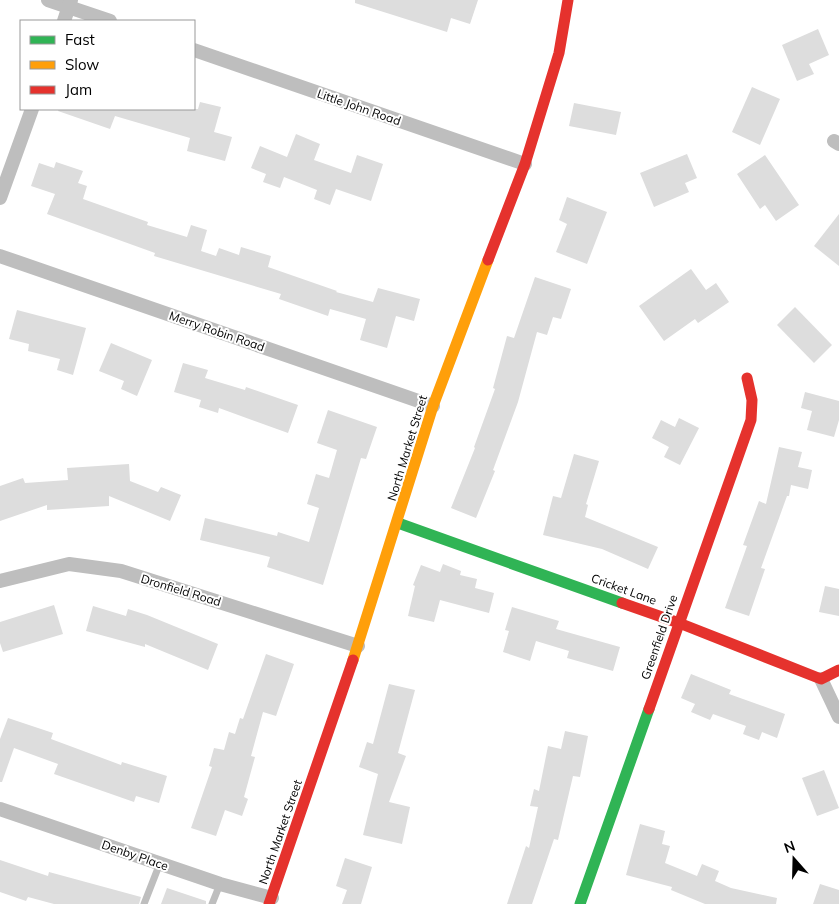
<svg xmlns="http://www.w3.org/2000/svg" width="839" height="904" viewBox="0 0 839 904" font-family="Mulish,sans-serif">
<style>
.building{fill:#ddd}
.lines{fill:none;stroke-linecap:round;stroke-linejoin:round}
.lane{stroke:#bebebe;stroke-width:7}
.street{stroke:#bebebe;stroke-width:14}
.fast{stroke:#30b455;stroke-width:11}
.slow{stroke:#ff9f0a;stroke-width:11}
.jam{stroke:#e5322d;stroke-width:11}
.labels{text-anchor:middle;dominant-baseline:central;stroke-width:4;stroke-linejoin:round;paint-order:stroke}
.street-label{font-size:12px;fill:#000;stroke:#fff}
</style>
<rect width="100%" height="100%" fill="#fff"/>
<g class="building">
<path d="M 355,0 L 478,0 L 470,24 L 451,18 L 447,32 L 355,3 Z"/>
<path d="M 818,29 L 829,55 L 809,64 L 814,74 L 797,81 L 782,45 Z"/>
<path d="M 752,87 L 780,99 L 760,145 L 732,132 Z"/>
<path d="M 200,102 L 221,107 L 214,132 L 232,137 L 225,161 L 187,151 L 190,138 L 115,116 L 110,129 L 58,111 L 59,109 L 198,109 Z"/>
<path d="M 574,103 L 621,112 L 616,135 L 569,126 Z"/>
<path d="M 296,134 L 320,144 L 314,160 L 351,173 L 357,155 L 383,164 L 371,201 L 336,189 L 330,205 L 314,199 L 317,190 L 284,177 L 280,188 L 263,182 L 266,174 L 251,168 L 260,146 L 287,157 Z"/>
<path d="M 687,154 L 697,178 L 685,183 L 689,192 L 654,207 L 640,173 Z"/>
<path d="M 765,155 L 799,205 L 776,221 L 765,205 L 760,209 L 737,174 Z"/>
<path d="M 56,162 L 83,171 L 78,183 L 87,186 L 83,199 L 148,222 L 147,225 L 187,237 L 191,225 L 207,230 L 201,251 L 216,256 L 219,248 L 239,255 L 241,247 L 271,256 L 268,267 L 337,291 L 336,292 L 373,302 L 378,288 L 420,299 L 414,321 L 396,316 L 387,348 L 360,340 L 366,319 L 330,309 L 328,316 L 279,299 L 281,294 L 154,256 L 155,253 L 47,214 L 55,194 L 31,186 L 39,163 L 54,168 Z"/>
<path d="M 567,197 L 607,212 L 587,264 L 556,252 L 567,224 L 559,220 Z"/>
<path d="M 839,214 L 839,266 L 814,246 Z"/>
<path d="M 691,269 L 706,290 L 716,283 L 729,302 L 698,323 L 695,319 L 664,341 L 639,306 Z"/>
<path d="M 535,277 L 571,289 L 561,319 L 553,317 L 547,335 L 537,332 L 518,402 L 493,470 L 495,471 L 476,518 L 451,508 L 475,448 L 474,447 L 495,389 L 493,388 L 507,336 L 514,338 Z"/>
<path d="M 795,307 L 832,345 L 814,363 L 777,325 Z"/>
<path d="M 17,310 L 86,328 L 73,375 L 57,370 L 60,359 L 28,351 L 29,344 L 9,339 Z"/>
<path d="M 111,343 L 152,360 L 137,396 L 121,389 L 124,381 L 99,371 Z"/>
<path d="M 183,363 L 208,370 L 205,378 L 245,390 L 246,387 L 298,405 L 288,433 L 219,408 L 218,413 L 199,407 L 201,400 L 174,392 Z"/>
<path d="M 805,392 L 839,401 L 839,420 L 834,437 L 807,430 L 812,411 L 801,408 Z"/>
<path d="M 328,410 L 377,427 L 366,459 L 361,458 L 323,585 L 267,567 L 270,557 L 200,540 L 205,518 L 277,536 L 278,532 L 309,542 L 319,508 L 307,504 L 316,474 L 329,478 L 337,450 L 317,443 Z"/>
<path d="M 679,418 L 699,428 L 680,465 L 664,457 L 669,447 L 652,438 L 661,420 L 675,427 Z"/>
<path d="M 779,447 L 802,452 L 798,467 L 812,470 L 808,489 L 791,485 L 789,496 L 787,496 L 761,568 L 765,569 L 749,616 L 725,608 L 747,546 L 743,545 L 759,501 L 766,504 Z"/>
<path d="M 574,454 L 599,461 L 586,504 L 588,505 L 585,517 L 658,547 L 648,569 L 602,549 L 543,535 L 553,496 L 561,498 Z"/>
<path d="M 129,464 L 130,481 L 158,492 L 161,487 L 181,495 L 170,521 L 109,496 L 109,506 L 47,510 L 47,505 L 0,521 L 0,486 L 23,478 L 25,483 L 68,480 L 67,468 Z"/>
<path d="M 443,564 L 461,571 L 460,575 L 477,579 L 475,588 L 494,593 L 489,613 L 440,600 L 434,622 L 408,616 L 415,586 L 413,585 L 421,565 L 440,572 Z"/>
<path d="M 825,586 L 839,589 L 839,616 L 819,612 Z"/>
<path d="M 54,605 L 63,634 L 3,652 L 0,643 L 0,622 Z"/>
<path d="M 93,606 L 126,616 L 128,609 L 147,615 L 218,644 L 208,670 L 145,644 L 145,647 L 86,631 Z"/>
<path d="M 512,607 L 559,621 L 556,629 L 620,647 L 613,671 L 567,658 L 569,651 L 536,641 L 530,661 L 503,652 L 509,631 L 505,630 Z"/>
<path d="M 266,654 L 294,664 L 276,716 L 263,712 L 251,756 L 255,757 L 244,797 L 248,799 L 242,816 L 225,810 L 216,836 L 191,828 L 212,767 L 209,766 L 214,748 L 224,750 L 229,732 L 235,734 L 240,718 L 243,719 Z"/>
<path d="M 691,674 L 731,690 L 729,694 L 785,714 L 777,738 L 762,732 L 759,740 L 743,734 L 746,726 L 713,714 L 710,720 L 691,712 L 695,704 L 681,698 Z"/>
<path d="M 389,684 L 415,690 L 398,753 L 406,756 L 389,802 L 410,807 L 402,844 L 363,835 L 378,774 L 359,767 L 367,742 L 373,744 Z"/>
<path d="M 8,718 L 53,733 L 51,739 L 121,765 L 122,762 L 167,776 L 159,803 L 136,796 L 134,802 L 54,774 L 58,764 L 14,748 L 2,782 L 0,782 L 0,739 Z"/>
<path d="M 565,731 L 588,736 L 580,777 L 573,776 L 558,840 L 554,839 L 532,904 L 507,904 L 526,846 L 529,848 L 538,807 L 530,806 L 534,789 L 539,791 L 548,746 L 561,749 Z"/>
<path d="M 824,770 L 839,808 L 817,816 L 802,778 Z"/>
<path d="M 640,824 L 665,831 L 662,844 L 670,846 L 665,863 L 697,876 L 702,864 L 719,871 L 715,881 L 731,888 L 777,898 L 776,904 L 705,904 L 671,890 L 672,887 L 626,875 Z"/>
<path d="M 345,858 L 372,867 L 361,904 L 342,904 L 347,890 L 336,886 Z"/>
<path d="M 0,860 L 48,876 L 49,872 L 141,897 L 139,904 L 54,904 L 28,897 L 26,901 L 0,892 Z"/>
<path d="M 820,884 L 839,890 L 839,904 L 813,904 Z"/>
<path d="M 167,888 L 206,901 L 206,904 L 161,904 Z"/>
</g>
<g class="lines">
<g class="lane">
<path d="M 144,904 L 160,863"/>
<path d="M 212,904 L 220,884"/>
</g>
<g class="street">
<path d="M 48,0 L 110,21"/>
<path d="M 64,21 L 71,0"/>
<path d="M 194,50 L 525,164"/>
<path d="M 834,141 L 839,144"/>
<path d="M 0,198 L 32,109"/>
<path d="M 0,256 L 433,406"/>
<path d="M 0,581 L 69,564 L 121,571 L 358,646"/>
<path d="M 821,679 L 839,717"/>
<path d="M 0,809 L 220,884 L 272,898"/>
</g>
<g class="fast">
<path d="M 398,523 L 622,603"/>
<path d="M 580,904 L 649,709"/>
</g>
<path class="slow" d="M 353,660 L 433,406 L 488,260"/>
<g class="jam">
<path d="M 488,260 L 525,164 L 559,53 L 568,0"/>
<path d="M 622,603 L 679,623 L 821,679 L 839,670"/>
<path d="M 649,709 L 751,420 L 752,400 L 747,378"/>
<path d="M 269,904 L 353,660"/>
</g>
</g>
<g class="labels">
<g class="street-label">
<text transform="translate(359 107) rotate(19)">Little John Road</text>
<text transform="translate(217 331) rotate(19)">Merry Robin Road</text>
<text transform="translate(407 448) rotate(-73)">North Market Street</text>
<text transform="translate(624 589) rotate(20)">Cricket Lane</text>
<text transform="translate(181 590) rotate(17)">Dronfield Road</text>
<text transform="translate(659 637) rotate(-71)">Greenfield Drive</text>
<text transform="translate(280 832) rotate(-71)">North Market Street</text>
<text transform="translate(135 855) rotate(19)">Denby Place</text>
</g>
</g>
<rect x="20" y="20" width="175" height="90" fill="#ffffff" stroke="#999999"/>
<rect x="30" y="36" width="25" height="8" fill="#30b455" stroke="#999999"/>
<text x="65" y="45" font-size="15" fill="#000000">Fast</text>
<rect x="30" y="61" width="25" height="8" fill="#ff9f0a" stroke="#999999"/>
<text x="65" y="70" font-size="15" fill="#000000">Slow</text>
<rect x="30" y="86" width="25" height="8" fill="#e5322d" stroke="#999999"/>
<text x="65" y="95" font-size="15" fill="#000000">Jam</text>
<g transform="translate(794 859) rotate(340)" stroke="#ffffff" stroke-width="4" paint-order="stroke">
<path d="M0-4L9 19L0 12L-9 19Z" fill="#000000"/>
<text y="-8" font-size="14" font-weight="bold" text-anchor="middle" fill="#000000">N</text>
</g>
</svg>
